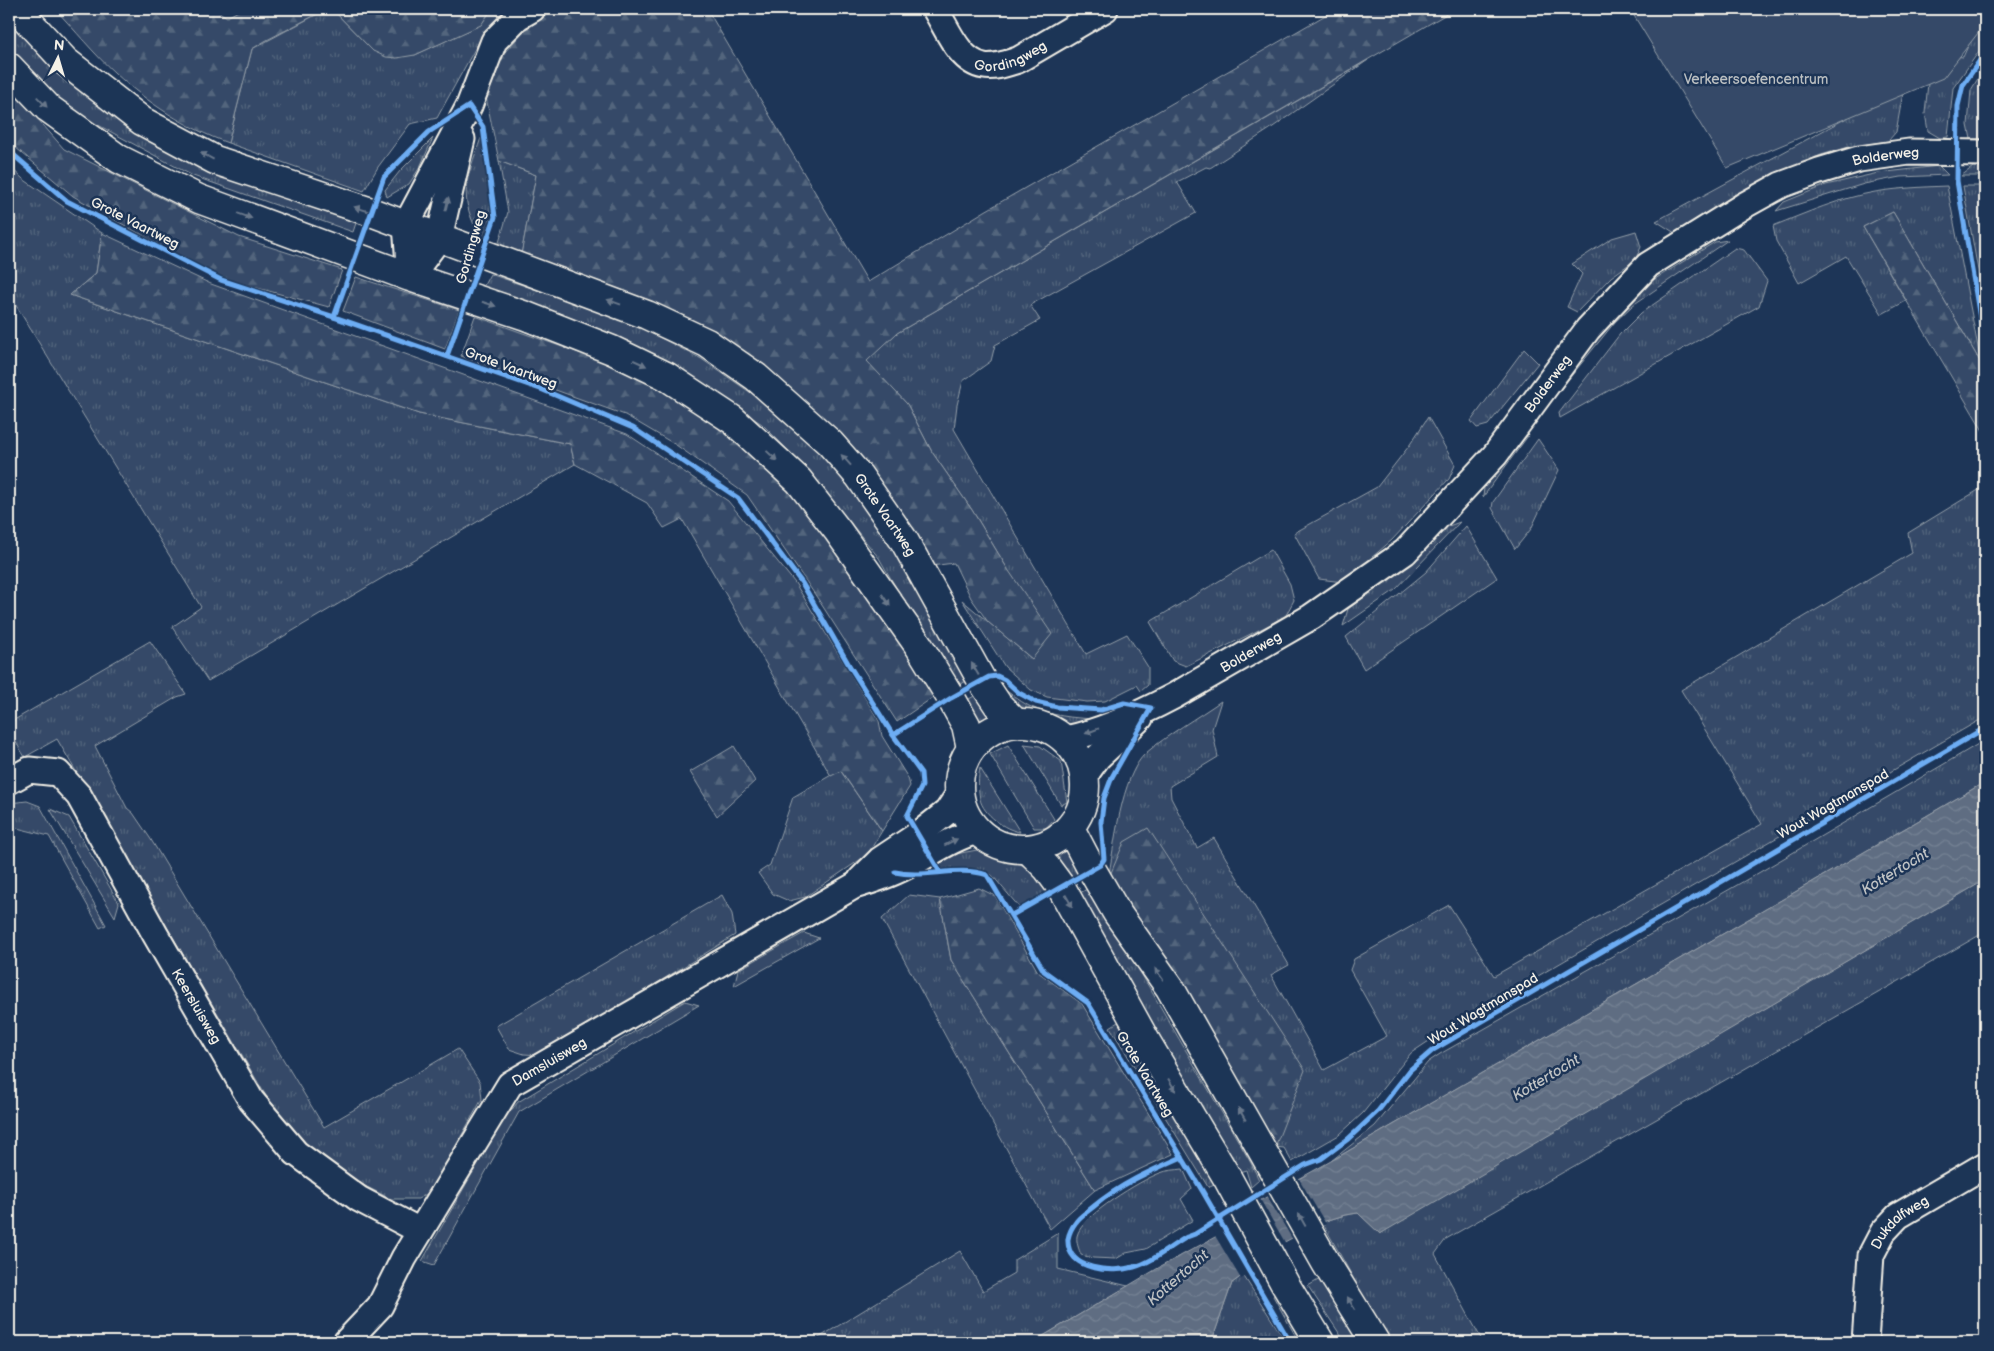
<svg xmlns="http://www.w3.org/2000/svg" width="1994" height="1351" viewBox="0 0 1994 1351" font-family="'Balsamiq Sans',sans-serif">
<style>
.grass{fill:url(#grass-tufts);stroke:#949ea8}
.forest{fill:url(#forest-firs);stroke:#949ea8}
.green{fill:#354a67;stroke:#949ea8}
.water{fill:url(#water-waves);stroke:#9aa2ab}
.pier{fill:#1d3557}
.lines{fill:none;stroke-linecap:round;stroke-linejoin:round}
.street-casing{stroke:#f4f1e8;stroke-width:29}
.secondary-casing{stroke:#f4f1e8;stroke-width:31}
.street{stroke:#1d3557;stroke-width:25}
.secondary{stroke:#1d3557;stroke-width:28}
.cycleway-casing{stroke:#1d3557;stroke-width:8}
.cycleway{stroke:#6dadf4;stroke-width:5}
.oneway{fill:#68778a}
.labels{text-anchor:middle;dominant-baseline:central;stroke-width:5;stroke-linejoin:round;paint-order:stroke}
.street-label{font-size:14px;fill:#f4f1e8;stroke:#1d3557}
.park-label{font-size:14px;fill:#bbbfc1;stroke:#1d3557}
.water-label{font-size:15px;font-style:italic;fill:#c0c3c4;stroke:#1d3557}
</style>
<defs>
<pattern id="grass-tufts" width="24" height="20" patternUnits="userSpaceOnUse" patternTransform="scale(1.25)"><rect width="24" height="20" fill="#354a67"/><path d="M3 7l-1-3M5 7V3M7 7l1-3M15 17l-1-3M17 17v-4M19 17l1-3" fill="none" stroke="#53657d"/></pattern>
<pattern id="forest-firs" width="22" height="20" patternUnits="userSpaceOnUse" patternTransform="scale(1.25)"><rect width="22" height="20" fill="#354a67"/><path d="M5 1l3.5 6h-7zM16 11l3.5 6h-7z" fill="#53657d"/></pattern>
<pattern id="water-waves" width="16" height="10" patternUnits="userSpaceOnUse" patternTransform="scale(1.25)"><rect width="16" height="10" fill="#5e6d82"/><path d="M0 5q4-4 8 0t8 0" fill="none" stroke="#768294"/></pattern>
</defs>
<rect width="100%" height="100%" fill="#1d3557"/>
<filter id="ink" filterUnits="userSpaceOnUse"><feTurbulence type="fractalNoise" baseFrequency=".02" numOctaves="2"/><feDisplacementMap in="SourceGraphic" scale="10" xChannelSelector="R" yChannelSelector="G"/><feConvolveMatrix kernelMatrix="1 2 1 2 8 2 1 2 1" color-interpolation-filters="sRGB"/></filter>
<g filter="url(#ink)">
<g class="grass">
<path d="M 492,9 L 513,9 L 483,34 L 437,118 L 410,124 L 378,167 L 364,191 L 228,143 L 252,49 L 325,10 L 334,11 L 373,51 L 415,55 L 480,25 Z"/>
<path d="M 1985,9 L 1985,43 L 1953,88 L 1948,137 L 1940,138 L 1928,131 L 1925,113 L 1931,53 L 1963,57 Z"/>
<path d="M 9,19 L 201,168 L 356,223 L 353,232 L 193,176 L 74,112 L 39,80 L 9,47 Z"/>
<path d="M 1368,60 L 1270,129 L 1210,168 L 1206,167 L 1177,182 L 1196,213 L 1030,305 L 1040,320 L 995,345 L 991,361 L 963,381 L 957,405 L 954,429 L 1086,654 L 1127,634 L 1148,667 L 1148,685 L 1141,691 L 1137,685 L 1105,701 L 1087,702 L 1047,697 L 1031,690 L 1005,667 L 962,600 L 1032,659 L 1007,568 L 972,510 L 932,452 L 907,404 L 866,361 L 897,333 Z"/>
<path d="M 1985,67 L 1985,139 L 1971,139 L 1968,125 L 1971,90 Z"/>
<path d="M 1904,87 L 1896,132 L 1888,141 L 1849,147 L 1821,155 L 1797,165 L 1738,193 L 1675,233 L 1656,221 Z"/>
<path d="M 433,138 L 420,167 L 409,184 L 387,197 L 385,190 L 400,171 Z"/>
<path d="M 481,138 L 490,184 L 490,241 L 481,238 C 457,196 466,181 481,138 Z"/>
<path d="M 499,161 L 536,175 L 521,255 L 498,246 L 508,212 Z"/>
<path d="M 9,166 L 23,179 L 102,233 L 96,273 L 70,295 L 419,414 L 570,444 L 575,464 L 208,681 L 172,627 L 201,607 L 9,294 Z"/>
<path d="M 1939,166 L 1948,175 L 1900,177 L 1864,184 L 1776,211 L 1784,202 L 1826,185 L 1878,173 Z"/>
<path d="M 1973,167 L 1985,167 L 1985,176 L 1961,176 Z"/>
<path d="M 1947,186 L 1981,363 L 1893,212 L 1863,227 L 1906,301 L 1882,314 L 1846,256 L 1799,283 L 1776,241 L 1773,226 C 1806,213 1840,198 1875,192 C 1899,188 1923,187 1947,186 Z"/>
<path d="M 1963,186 L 1985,186 L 1985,310 Z"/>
<path d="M 1636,231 L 1641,247 L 1635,260 L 1611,277 L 1577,312 L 1567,307 L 1582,274 L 1572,264 L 1612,238 Z"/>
<path d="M 1728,240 L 1633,305 L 1615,322 L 1551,401 L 1554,388 L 1598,331 L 1642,287 L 1715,242 Z"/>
<path d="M 1735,248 L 1744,250 L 1767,281 L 1759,306 L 1560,418 L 1559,413 L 1620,334 L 1641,313 Z"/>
<path d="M 490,274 L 590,308 L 641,328 L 700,358 L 757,397 L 800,432 L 836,471 L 870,514 L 905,564 L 970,679 L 954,688 L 879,558 L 805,467 L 762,424 L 683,373 L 628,341 L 535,309 L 483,287 Z"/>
<path d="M 1524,349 L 1538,363 L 1488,425 L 1477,428 L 1471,421 Z"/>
<path d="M 1428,417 L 1455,465 L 1449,479 L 1392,540 L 1343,582 L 1319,579 L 1294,533 L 1377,487 L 1409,446 Z"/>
<path d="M 1528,436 L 1483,497 L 1485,479 L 1517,438 Z"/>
<path d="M 1538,439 L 1559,470 L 1531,529 L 1515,549 L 1492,508 L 1493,502 Z"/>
<path d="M 1985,486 L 1985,717 L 1450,1027 L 1411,1053 L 1363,1113 L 1339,1135 L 1292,1162 L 1284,1148 L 1275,1147 L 1108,880 C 1114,848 1121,775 1146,753 C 1167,735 1198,717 1221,701 L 1212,729 L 1218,757 L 1170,786 L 1171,798 L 1197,848 L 1214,838 L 1289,965 L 1271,975 L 1324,1070 L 1387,1036 L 1350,970 L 1354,959 L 1449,905 L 1494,976 L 1762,824 L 1681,690 L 1912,553 L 1908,533 Z"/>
<path d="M 1460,522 L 1395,590 L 1343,626 L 1348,609 L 1399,571 L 1443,528 Z"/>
<path d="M 1466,526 L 1497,578 L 1364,669 L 1346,637 L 1426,572 Z"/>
<path d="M 1271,550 L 1290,584 L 1294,600 L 1285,617 L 1186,666 L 1173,661 L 1150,622 Z"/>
<path d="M 150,641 L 186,694 L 177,697 L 95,746 L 127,808 L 133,813 L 150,838 L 324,1127 L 458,1049 L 480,1082 L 482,1099 L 430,1192 L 418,1199 L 391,1199 L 361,1184 L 298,1143 L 273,1108 L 57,739 L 25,757 L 15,741 L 9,745 L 9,723 Z"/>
<path d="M 999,686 C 1009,692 1019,701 1029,706 C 1051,716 1073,718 1096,719 L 1073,730 C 1057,722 1043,715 1025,714 Z"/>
<path d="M 976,695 L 993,719 L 975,728 L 962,703 Z"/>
<path d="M 1985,740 L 1985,782 L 1331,1161 L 1375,1126 L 1428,1062 L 1440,1054 L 1760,872 Z"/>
<path d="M 1024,744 L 1040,746 L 1061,761 L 1067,802 L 1061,805 Z"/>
<path d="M 1008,745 L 1054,819 L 1046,828 L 1034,828 L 990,754 Z"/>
<path d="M 980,768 L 1020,832 C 1005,830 983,814 980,799 C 978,788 978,778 980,768 Z"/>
<path d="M 840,770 L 882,831 L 867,855 L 805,897 L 789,901 L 773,894 L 758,873 L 770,865 L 793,797 Z"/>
<path d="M 27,801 L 40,806 L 106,925 L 100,928 L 49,836 L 9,826 L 9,803 Z"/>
<path d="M 50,809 L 69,817 L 119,903 L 115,917 Z"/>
<path d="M 1068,846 L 1083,873 L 1066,883 L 1050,855 Z"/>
<path d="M 977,850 L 1000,860 L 1020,864 L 1034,871 L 1051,889 L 1020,908 L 991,874 L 979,869 L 937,869 L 935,863 L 956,854 Z"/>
<path d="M 1985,880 L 1985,932 L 1446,1239 L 1435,1254 L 1483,1342 L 1389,1342 L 1322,1222 L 1345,1215 L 1358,1213 L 1380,1233 Z"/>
<path d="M 1091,887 L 1251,1163 L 1259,1180 L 1251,1187 L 1246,1170 L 1239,1172 L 1076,895 Z"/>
<path d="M 722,895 L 732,914 L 735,935 L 540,1055 L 524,1054 L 509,1049 L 496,1026 Z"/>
<path d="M 909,895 L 940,899 L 951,960 L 1095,1190 L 1050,1229 L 882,919 Z"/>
<path d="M 804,933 L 819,938 L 734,986 L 738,970 Z"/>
<path d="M 685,1001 L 699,1005 L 519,1112 L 434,1265 L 422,1261 L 503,1120 L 518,1102 Z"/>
<path d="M 1118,1022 L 1214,1184 L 1208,1187 L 1110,1027 Z"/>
<path d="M 1183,1169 L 1192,1189 L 1181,1199 L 1193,1220 L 1146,1249 L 1126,1253 L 1116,1259 L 1093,1258 L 1081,1255 C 1079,1249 1076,1243 1077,1236 C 1081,1216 1141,1180 1160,1173 C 1167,1170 1176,1170 1183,1169 Z"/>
<path d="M 1058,1233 L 1058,1269 L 1128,1286 L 1033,1342 L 812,1342 L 960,1251 L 983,1291 L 1014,1273 L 1014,1260 Z"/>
<path d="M 1243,1275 L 1286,1342 L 1202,1342 L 1214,1335 L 1232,1283 Z"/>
<path d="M 1320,1279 L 1358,1342 L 1345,1342 L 1308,1286 Z"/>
<path d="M 1277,1293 L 1306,1342 L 1299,1342 L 1273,1296 Z"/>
</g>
<g class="forest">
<path d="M 55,9 L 214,9 L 227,17 L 242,9 L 492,9 L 481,25 L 415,55 L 397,58 L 386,57 L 373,51 L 334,11 L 325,10 L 265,41 L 252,49 L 228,143 C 186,128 148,103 115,73 C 94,54 75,30 55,9 Z"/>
<path d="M 555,9 L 707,9 L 868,282 L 985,211 L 1336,9 L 1455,9 L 897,333 L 867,361 L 907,404 L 932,452 L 972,510 L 1007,568 L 1052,634 L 1032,659 L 988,622 L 971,598 L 954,563 L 931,566 L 872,469 L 837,431 L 645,300 L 589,278 L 521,255 L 536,175 L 499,161 L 485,92 L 504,53 L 523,32 Z"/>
<path d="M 9,86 L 64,149 L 239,237 L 342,270 L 329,307 L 216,277 L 73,196 L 9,142 Z"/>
<path d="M 1893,212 L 1985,370 L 1985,434 L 1863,227 Z"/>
<path d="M 102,233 L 211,284 L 627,434 L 728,501 L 795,583 L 879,721 L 882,736 L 908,778 L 910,786 L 882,831 L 841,771 L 831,776 L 682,519 L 664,528 L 647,503 L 575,464 L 570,444 L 419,414 L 70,295 L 96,273 Z"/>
<path d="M 356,277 L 459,310 L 445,349 L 343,311 Z"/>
<path d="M 475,316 L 616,366 L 711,416 L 772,471 L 837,547 L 935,696 L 897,722 L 818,599 L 747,495 L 676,445 L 625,415 L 461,356 Z"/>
<path d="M 734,746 L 755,781 L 717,816 L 690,772 Z"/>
<path d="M 1148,828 L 1305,1070 L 1275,1147 L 1108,880 L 1124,842 Z"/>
<path d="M 979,888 L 995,896 L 1038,972 L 1082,1004 L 1173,1154 L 1095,1190 L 951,960 L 940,899 Z"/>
</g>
<path class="green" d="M 1630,9 L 1985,9 L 1985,24 L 1943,78 L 1727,168 Z"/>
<path class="water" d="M 1985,782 L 1985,880 L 1380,1234 L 1358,1213 L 1345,1215 L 1322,1222 L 1253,1259 L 1243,1275 L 1232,1283 L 1214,1335 L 1202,1342 L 1033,1342 L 1160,1267 L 1217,1236 L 1229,1218 L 1331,1161 Z"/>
<g class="pier">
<path d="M 1298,1177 L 1326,1224 L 1293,1240 L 1266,1195 Z"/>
<path d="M 1260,1199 L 1286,1244 L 1255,1261 L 1245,1277 L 1241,1279 L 1214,1234 L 1227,1216 Z"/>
</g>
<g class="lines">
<g class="street-casing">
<g id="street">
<path id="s1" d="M 935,9 C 947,28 959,62 984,66 C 995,68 1008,63 1018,60 L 1105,9"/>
<path d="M 410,277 L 406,225 L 469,106 L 494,41 L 518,17 L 532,9"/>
<path d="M 410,277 L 439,238 L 462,139"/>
<path id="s2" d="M 1066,739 C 1103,731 1140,714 1174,696 L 1311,617 L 1405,552 L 1495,455 L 1588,329 L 1648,265 L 1743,206 L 1781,185 L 1819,171 L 1859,159 L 1909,152 L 1985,153"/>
<path d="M 1085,775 L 1098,757 L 1140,718"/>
<path id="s3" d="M 9,781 L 29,770 L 58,773 L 79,796 L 155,934 L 251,1100 L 296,1153 L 359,1199 L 420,1231"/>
<path d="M 861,879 L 880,860 L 919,834 L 947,812 L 959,794"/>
<path id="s4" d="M 346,1342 L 380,1306 L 404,1258 L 510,1084 L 854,886 C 867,882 881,878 894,872 C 923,860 947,839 978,831"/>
<path id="s5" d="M 1865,1342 L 1871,1255 L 1883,1232 L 1898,1216 L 1985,1165"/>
</g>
</g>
<g class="secondary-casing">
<g id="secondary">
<path id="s6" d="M 17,9 L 65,61 L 142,121 L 215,160 L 371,212 L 647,315 L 707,343 L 756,377 L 830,443 L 859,476 L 905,542 L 982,681 L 998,705 L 1015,722"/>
<path d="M 9,67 L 48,108 L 119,159 L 199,199 L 410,277 L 526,316 L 612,350 L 666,376 L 733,420 L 799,481 L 838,531 L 919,646 L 951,698 L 966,725 L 971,748"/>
<circle cx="1022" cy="786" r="63"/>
<path d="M 1070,828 L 1092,870 L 1117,913 L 1170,988 L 1326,1263 L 1375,1342"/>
<path d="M 1028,849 L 1047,868 L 1061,887 L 1147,1043 L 1228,1179 L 1285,1284 L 1320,1342"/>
</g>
</g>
<use href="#street" class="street"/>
<use href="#secondary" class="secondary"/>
<g class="cycleway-casing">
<g id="cycleway">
<path d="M 1985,53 L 1963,85 L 1958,106 L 1957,181 L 1985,348"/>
<path d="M 9,151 L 67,201 L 221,280 L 334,317 L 543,390 L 633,428 L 738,498 L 802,583 L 849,665 L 893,735 L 921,773 L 922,786 L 907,816 L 940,872"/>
<path d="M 334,317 L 384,177 L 429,132 L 469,106 L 483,127 L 495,217 L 447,356"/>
<path d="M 893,735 L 951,698 L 989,677 L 997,676 L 1005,680 L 1019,693 L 1036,702 L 1057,707 L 1101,710 L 1124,703 L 1151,708 L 1112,777 L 1104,798 L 1101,822 L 1104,859 L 1100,865 L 1012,915"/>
<path d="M 895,872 C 925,879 958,865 987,875 L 1044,971 L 1088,1003 L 1203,1192 L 1290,1342"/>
<path d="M 1182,1157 C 1150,1171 1120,1184 1093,1207 C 1087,1212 1080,1216 1076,1222 C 1072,1227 1069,1233 1068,1239 C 1066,1271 1113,1273 1134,1267 C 1153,1262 1171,1246 1187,1237 L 1195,1234 L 1305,1165 L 1321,1159 L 1348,1139 L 1378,1111 L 1410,1070 L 1433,1050 L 1985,728"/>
</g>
</g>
<use href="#cycleway" class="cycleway"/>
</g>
<defs><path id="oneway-solid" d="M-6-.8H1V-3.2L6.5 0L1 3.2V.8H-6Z" transform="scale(1.25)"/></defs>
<g class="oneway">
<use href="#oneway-solid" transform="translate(42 102) rotate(46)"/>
<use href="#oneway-solid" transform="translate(207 156) rotate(-152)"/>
<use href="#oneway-solid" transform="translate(447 204) rotate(-77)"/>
<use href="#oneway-solid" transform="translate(361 209) rotate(-162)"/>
<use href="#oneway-solid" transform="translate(245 216) rotate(20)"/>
<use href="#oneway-solid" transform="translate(614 302) rotate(-160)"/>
<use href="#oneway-solid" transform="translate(489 304) rotate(18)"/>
<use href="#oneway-solid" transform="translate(640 363) rotate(25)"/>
<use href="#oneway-solid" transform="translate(772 456) rotate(43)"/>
<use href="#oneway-solid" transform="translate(846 460) rotate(-132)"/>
<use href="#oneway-solid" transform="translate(886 600) rotate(55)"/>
<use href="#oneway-solid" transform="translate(975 669) rotate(-120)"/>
<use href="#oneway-solid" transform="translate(1092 731) rotate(159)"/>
<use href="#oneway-solid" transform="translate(951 842) rotate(-26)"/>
<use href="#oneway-solid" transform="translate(1069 901) rotate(60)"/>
<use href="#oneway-solid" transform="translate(1159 974) rotate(-125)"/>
<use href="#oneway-solid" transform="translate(1172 1085) rotate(59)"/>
<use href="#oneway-solid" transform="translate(1242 1114) rotate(-120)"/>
<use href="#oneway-solid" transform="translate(1302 1220) rotate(-119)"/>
<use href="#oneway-solid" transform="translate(1351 1303) rotate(-121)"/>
</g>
</g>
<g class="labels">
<g class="street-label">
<text stroke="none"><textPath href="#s1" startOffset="106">Gordingweg</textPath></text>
<text stroke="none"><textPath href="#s2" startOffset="1030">Bolderweg</textPath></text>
<text transform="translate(135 223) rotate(27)">Grote Vaartweg</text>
<text transform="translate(471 247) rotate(-74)">Gordingweg</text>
<text transform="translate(511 368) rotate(20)">Grote Vaartweg</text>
<text stroke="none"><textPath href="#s2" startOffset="610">Bolderweg</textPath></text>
<text stroke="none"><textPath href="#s6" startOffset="1026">Grote Vaartweg</textPath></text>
<text stroke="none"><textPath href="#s2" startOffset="205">Bolderweg</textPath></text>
<text transform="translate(1833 804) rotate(-30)">Wout Wagtmanspad</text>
<text stroke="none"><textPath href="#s3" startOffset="324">Keersluisweg</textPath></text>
<text transform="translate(1483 1009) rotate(-31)">Wout Wagtmanspad</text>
<text stroke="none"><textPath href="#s4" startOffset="352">Damsluisweg</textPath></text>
<text transform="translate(1145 1074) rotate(59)">Grote Vaartweg</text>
<text stroke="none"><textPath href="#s5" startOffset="132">Dukdalfweg</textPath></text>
</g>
<g class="park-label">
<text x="1756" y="79">Verkeersoefencentrum</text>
</g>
<g class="water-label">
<text transform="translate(1895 872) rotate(-31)">Kottertocht</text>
<text transform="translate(1546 1078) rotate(-31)">Kottertocht</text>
<text transform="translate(1178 1278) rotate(-41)">Kottertocht</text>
</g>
</g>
<rect width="1994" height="1351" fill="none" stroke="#1d3557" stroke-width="30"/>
<rect x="15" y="15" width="1964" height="1321" fill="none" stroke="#f4f1e8" stroke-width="2" filter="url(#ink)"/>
<g transform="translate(58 58) rotate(5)" stroke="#1d3557" stroke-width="4" paint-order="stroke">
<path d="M0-4L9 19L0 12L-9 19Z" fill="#f4f1e8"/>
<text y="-8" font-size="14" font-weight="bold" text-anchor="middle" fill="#f4f1e8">N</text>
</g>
</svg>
